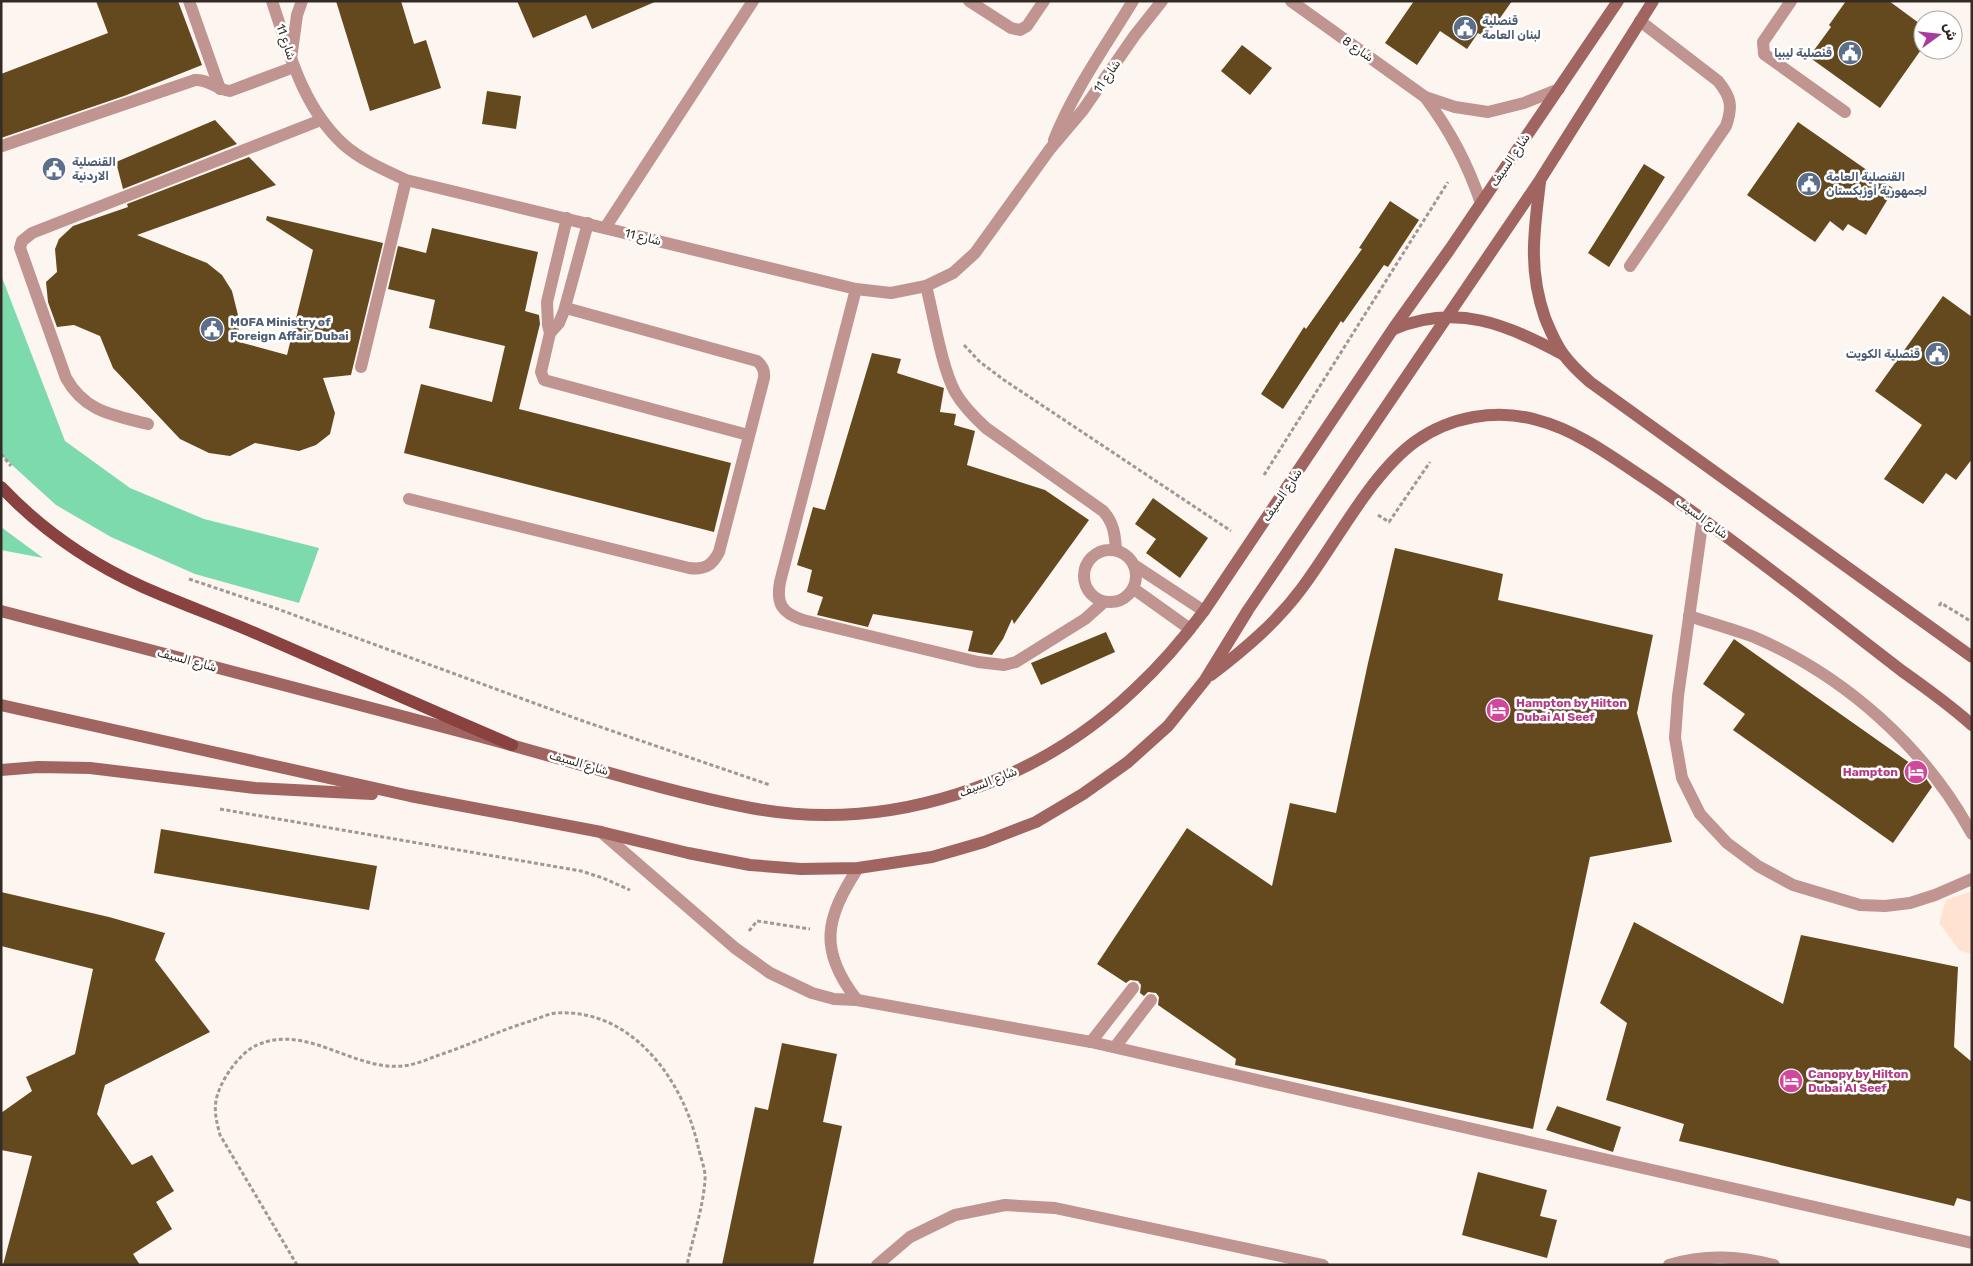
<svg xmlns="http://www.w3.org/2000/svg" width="1973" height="1266" viewBox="0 0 1973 1266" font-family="Rubik,'Noto Naskh Arabic',sans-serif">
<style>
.built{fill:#ffe3d0}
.green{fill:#7ddaad}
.building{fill:#64491f}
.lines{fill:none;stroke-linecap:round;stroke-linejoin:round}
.path{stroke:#a09892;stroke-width:3;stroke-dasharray:4 2.5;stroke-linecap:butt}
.lane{stroke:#bf9491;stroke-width:12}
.street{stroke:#bf9491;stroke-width:12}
.secondary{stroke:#a06561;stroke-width:12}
.primary{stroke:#894240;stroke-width:12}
.labels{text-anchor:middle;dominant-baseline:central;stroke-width:5;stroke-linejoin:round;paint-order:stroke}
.service-label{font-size:12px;font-weight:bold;fill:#4e5e75;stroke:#fff;text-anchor:start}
.street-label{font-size:12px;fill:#332c26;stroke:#fff}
.hotel-label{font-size:12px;font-weight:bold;fill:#b23c85;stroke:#fff;text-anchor:start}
</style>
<rect width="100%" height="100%" fill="#fdf5ef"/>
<path class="built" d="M 1972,891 L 1972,954 L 1960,951 L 1939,923 L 1946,900 Z"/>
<g class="green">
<path d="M 1,275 L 65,441 L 130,488 L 204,519 L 319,548 L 299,603 L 195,574 L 111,537 L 56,505 L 1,455 Z"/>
<path d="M 1,527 L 43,558 L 1,550 Z"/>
</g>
<g class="building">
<path d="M 96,1 L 178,1 L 202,65 L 124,96 L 1,138 L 1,74 L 108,33 Z"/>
<path d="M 336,1 L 401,1 L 414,44 L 426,40 L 441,88 L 370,111 Z"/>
<path d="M 517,1 L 657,1 L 592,29 L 586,15 L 533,38 Z"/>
<path d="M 1414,1 L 1512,1 L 1486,38 L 1478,33 L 1467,49 L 1440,31 L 1417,65 L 1385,43 Z"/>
<path d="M 1846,1 L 1889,1 L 1923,26 L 1923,47 L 1880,108 L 1809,57 L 1831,27 L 1829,25 Z"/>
<path d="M 1242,45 L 1272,68 L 1250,95 L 1221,71 Z"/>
<path d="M 487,91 L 521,96 L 516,129 L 482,124 Z"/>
<path d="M 215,120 L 237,144 L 123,189 L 116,162 Z"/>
<path d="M 1798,122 L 1894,189 L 1866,235 L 1848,224 L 1843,231 L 1830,221 L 1815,242 L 1747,195 Z"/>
<path d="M 249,157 L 276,185 L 137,235 L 207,263 L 222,275 L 232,291 L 238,315 L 239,342 L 287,355 L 313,250 L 266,220 L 267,216 L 383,243 L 351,375 L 323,378 L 335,413 L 330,434 L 316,445 L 299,451 L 255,443 L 230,456 L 209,453 L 180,439 L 113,368 L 100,336 L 74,325 L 57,327 L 48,302 L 46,282 L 57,272 L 55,249 L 59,239 L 73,226 L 128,207 L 127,204 Z"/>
<path d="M 1644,164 L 1665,177 L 1609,267 L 1588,253 Z"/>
<path d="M 1390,201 L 1419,220 L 1388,267 L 1384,265 L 1343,323 L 1341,321 L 1283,409 L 1261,394 L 1304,327 L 1306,329 L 1362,249 L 1359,248 Z"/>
<path d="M 432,228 L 538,252 L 525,311 L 539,315 L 540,324 L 519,409 L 731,463 L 714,532 L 404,453 L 421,384 L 492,402 L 505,346 L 429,328 L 435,300 L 388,289 L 398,246 L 426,253 Z"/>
<path d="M 1943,296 L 1972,317 L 1972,459 L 1956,480 L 1946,473 L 1923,504 L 1884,479 L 1922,425 L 1875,391 Z"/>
<path d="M 872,353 L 901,359 L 897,373 L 944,388 L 940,412 L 956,414 L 954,425 L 975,431 L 967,465 L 1045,490 L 1089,520 L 1014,624 L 1012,619 L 1003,639 L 992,655 L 968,651 L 973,631 L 873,614 L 868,627 L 817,615 L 823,597 L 807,592 L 812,570 L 797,565 L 813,507 L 825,510 Z"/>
<path d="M 1153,498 L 1208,538 L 1180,578 L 1146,553 L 1156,539 L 1135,524 Z"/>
<path d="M 1395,548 L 1503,574 L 1498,600 L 1653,635 L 1637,713 L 1672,842 L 1590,857 L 1533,1129 L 1235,1065 L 1236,1059 L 1158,1005 L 1159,997 L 1156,993 L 1148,992 L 1144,996 L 1140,993 L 1141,985 L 1138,981 L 1130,980 L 1126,983 L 1097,964 L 1187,828 L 1272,886 L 1290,803 L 1336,813 L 1368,663 Z"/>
<path d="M 1106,632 L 1115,652 L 1041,685 L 1031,663 Z"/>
<path d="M 1734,639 L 1917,768 L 1925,777 L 1932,787 L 1893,843 L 1733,730 L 1745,714 L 1703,684 Z"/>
<path d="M 161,829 L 377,866 L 369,910 L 154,873 Z"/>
<path d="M 1,892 L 109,917 L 165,933 L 155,960 L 210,1032 L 105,1085 L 97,1114 L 132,1165 L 152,1155 L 174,1191 L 156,1202 L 172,1229 L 133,1254 L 140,1265 L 3,1265 L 32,1156 L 1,1150 L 1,1113 L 32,1091 L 26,1077 L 75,1054 L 93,969 L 1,946 Z"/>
<path d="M 1634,922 L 1783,1004 L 1801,935 L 1958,967 L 1954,1047 L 1972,1062 L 1972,1202 L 1957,1198 L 1954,1206 L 1679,1141 L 1684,1124 L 1606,1100 L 1627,1023 L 1600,1003 Z"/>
<path d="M 782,1043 L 837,1054 L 823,1122 L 842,1126 L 813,1265 L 722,1265 L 755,1107 L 768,1110 Z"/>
<path d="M 1557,1106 L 1621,1127 L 1613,1152 L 1546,1130 Z"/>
<path d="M 1478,1172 L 1547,1190 L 1540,1216 L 1557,1220 L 1547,1258 L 1462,1235 Z"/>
</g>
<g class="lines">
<g class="path">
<path d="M 964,345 L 980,362 L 1004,380 L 1231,531"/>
<path d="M 1,454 L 11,466"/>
<path d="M 1264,475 L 1448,182"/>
<path d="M 1378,515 L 1389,522 L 1430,462"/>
<path d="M 189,579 L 275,608 L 583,721 L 770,785"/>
<path d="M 1939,606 L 1941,603 L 1972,622"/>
<path d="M 220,809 L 581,871 L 603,878 L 630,890"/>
<path d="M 749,931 L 757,921 L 810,929"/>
<path d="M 297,1265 L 220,1135 C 217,1123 214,1113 216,1101 C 219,1082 239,1053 257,1045 C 307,1023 353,1071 403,1066 C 415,1065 428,1059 439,1055 C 470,1045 500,1030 531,1021 C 539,1018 548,1014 556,1013 C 632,1008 683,1080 698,1146 C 700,1157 706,1169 705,1180 C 703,1208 693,1237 687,1265"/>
</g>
<g class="lane">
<path d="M 189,1 L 220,89"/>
<path d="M 969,1 L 1011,28 L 1020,30 L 1027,26 L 1044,1"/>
<path d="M 1791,1 L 1763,42 L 1764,54 L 1845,112"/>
<path d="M 291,59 L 297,15 L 302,1"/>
<path d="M 2,146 L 195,80 C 209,79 217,90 230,91 L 294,67"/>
<path d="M 567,218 L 547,302 L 548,325 L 550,333 L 541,372 L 544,380 L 748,435"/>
<path d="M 605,228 L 753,1"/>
<path d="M 1630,266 L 1726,126 C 1733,106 1731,97 1718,81 L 1640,21"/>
<path d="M 926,286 C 934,317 941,365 955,392 C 963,406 974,417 986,428 L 1103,511 C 1114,523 1115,535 1116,550"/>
<path d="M 856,289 L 780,582 C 776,604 782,613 803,620 L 978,662 L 1004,665 L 1016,662 L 1085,619 L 1104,602"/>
<path d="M 550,333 L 559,323 L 564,311 L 588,223"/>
<path d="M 361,367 L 406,180"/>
<path d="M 148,424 C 113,415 85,412 66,378 L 20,248 L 22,241 L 32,233 L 321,120"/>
<path d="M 409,499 L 689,568 C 704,570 712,566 719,552 L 764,378 C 765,371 763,366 757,361 L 566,308"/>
<path d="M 1703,518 L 1678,696 L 1675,738 L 1682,778 L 1700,814 L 1727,843 L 1758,866 L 1793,885 L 1860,905 L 1885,906 L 1910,903 L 1935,895 L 1972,879"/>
<circle cx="1110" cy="576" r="26"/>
<path d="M 1134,565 L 1204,611"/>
<path d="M 1134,589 L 1190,629"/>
<path d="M 1689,616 C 1710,623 1733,629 1754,637 C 1845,676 1925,747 1972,834"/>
<path d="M 601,832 L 735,948 L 770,973 L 812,993 L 834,999 L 857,1000 L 1091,1042 L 1972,1243"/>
<path d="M 857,1000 C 818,950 825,919 858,868"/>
<path d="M 1091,1042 L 1133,988"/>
<path d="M 1115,1047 L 1151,1000"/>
<path d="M 877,1265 L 910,1237 L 955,1215 L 1005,1205 L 1055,1208 L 1323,1265"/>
<path d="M 1669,1265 C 1705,1254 1738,1256 1774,1265"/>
</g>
<g class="street">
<path d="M 272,1 C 289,52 302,106 343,144 C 361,160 384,170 406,180 L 856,289 L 891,293 L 926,286 L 953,273 L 975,253 L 1050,149 L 1083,110 L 1135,35 L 1162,1"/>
<path d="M 1291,1 L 1425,97 L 1455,107 L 1488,112 L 1524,103 L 1559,89"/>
<path d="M 1425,97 C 1451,132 1467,163 1481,203"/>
<path d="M 1054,140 C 1074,90 1105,47 1133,1"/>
</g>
<g class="secondary">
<path d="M 1540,182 C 1534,232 1528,269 1545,318 C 1550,330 1556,345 1564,355 C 1571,365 1581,374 1590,382 L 1972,657"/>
<path d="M 1394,329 C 1456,303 1507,324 1562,354"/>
<path d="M 1,611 C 159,652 316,694 474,735 C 566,759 658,790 751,808 C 888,834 1035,785 1135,689 C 1161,665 1183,639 1204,611 L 1393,329 L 1450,249 L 1618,1"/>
<path d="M 1211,675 C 1245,649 1277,622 1302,588 C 1336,543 1371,473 1416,441 C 1450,417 1496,408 1537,420 C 1576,430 1611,456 1644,478 C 1701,516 1755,558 1809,599 C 1840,623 1871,647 1902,671 C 1926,688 1950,705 1972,725"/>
<path d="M 1,705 L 410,796 L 601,832 L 688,853 L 750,865 L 801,869 L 858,868 L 932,857 L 984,842 L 1036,822 L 1083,794 L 1128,762 L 1168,726 L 1205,680 L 1248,610 L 1540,180 L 1653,1"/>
<path d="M 1,770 L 38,767 L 90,768 L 255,788 L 372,794"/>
</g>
<path class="primary" d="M 1,487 C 41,529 90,563 143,587 C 179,603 218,617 255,633 C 340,670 426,708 512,745"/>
</g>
<defs>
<g id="civic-disc" transform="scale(1.25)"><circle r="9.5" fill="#5c6f8a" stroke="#fff"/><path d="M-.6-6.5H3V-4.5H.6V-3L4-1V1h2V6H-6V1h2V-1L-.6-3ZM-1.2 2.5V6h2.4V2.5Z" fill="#fff"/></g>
<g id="hotel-disc" transform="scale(1.25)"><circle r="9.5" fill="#d1479c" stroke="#fff"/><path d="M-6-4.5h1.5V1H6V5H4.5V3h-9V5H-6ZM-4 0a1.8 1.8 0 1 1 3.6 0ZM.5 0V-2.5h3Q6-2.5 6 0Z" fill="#fff"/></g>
</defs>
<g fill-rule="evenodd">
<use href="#civic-disc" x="1465" y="28"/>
<use href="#civic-disc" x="1850" y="53"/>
<use href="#civic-disc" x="54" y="169"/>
<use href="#civic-disc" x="1809" y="184"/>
<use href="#civic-disc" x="212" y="329"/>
<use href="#civic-disc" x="1937" y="354"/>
<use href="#hotel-disc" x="1498" y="710"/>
<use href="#hotel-disc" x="1916" y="772"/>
<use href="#hotel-disc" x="1791" y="1081"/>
</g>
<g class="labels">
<g class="service-label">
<text x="1482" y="21">قنصلية<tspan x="1482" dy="14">لبنان العامة</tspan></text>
<text x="1832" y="53" text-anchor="end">قنصلية ليبيا</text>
<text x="72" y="162">القنصلية<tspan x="72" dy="14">الاردنية</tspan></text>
<text x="1826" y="177">القنصلية العامة<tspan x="1826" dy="14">لجمهورية أوزبكستان</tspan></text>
<text x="230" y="322">MOFA Ministry of<tspan x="230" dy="14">Foreign Affair Dubai</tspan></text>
<text x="1920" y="354" text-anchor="end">قنصلية الكويت</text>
</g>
<g class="street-label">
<text transform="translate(286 42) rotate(71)">شارع 11</text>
<text transform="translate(1358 49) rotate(35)">شارع 8</text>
<text transform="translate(1107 76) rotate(-55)">شارع 11</text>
<text transform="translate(1510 160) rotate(-56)">شارع السيف</text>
<text transform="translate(643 237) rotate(14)">شارع 11</text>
<text transform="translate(1282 495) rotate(-56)">شارع السيف</text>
<text transform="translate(1702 518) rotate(36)">شارع السيف</text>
<text transform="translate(187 660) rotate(15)">شارع السيف</text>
<text transform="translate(579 763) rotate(16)">شارع السيف</text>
<text transform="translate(988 782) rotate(-22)">شارع السيف</text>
</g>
<g class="hotel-label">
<text x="1516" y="703">Hampton by Hilton<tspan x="1516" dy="14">Dubai Al Seef</tspan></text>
<text x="1898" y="772" text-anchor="end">Hampton</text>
<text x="1808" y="1074">Canopy by Hilton<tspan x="1808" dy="14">Dubai Al Seef</tspan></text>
</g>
</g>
<rect width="1973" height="1266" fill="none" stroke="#332c26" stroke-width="5"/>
<g transform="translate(1938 35) rotate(75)"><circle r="24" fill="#ffffff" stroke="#adaba8"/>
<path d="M0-4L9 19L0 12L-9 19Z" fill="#a73c9d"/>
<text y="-8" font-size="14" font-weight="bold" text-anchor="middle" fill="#332c26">ش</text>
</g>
</svg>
